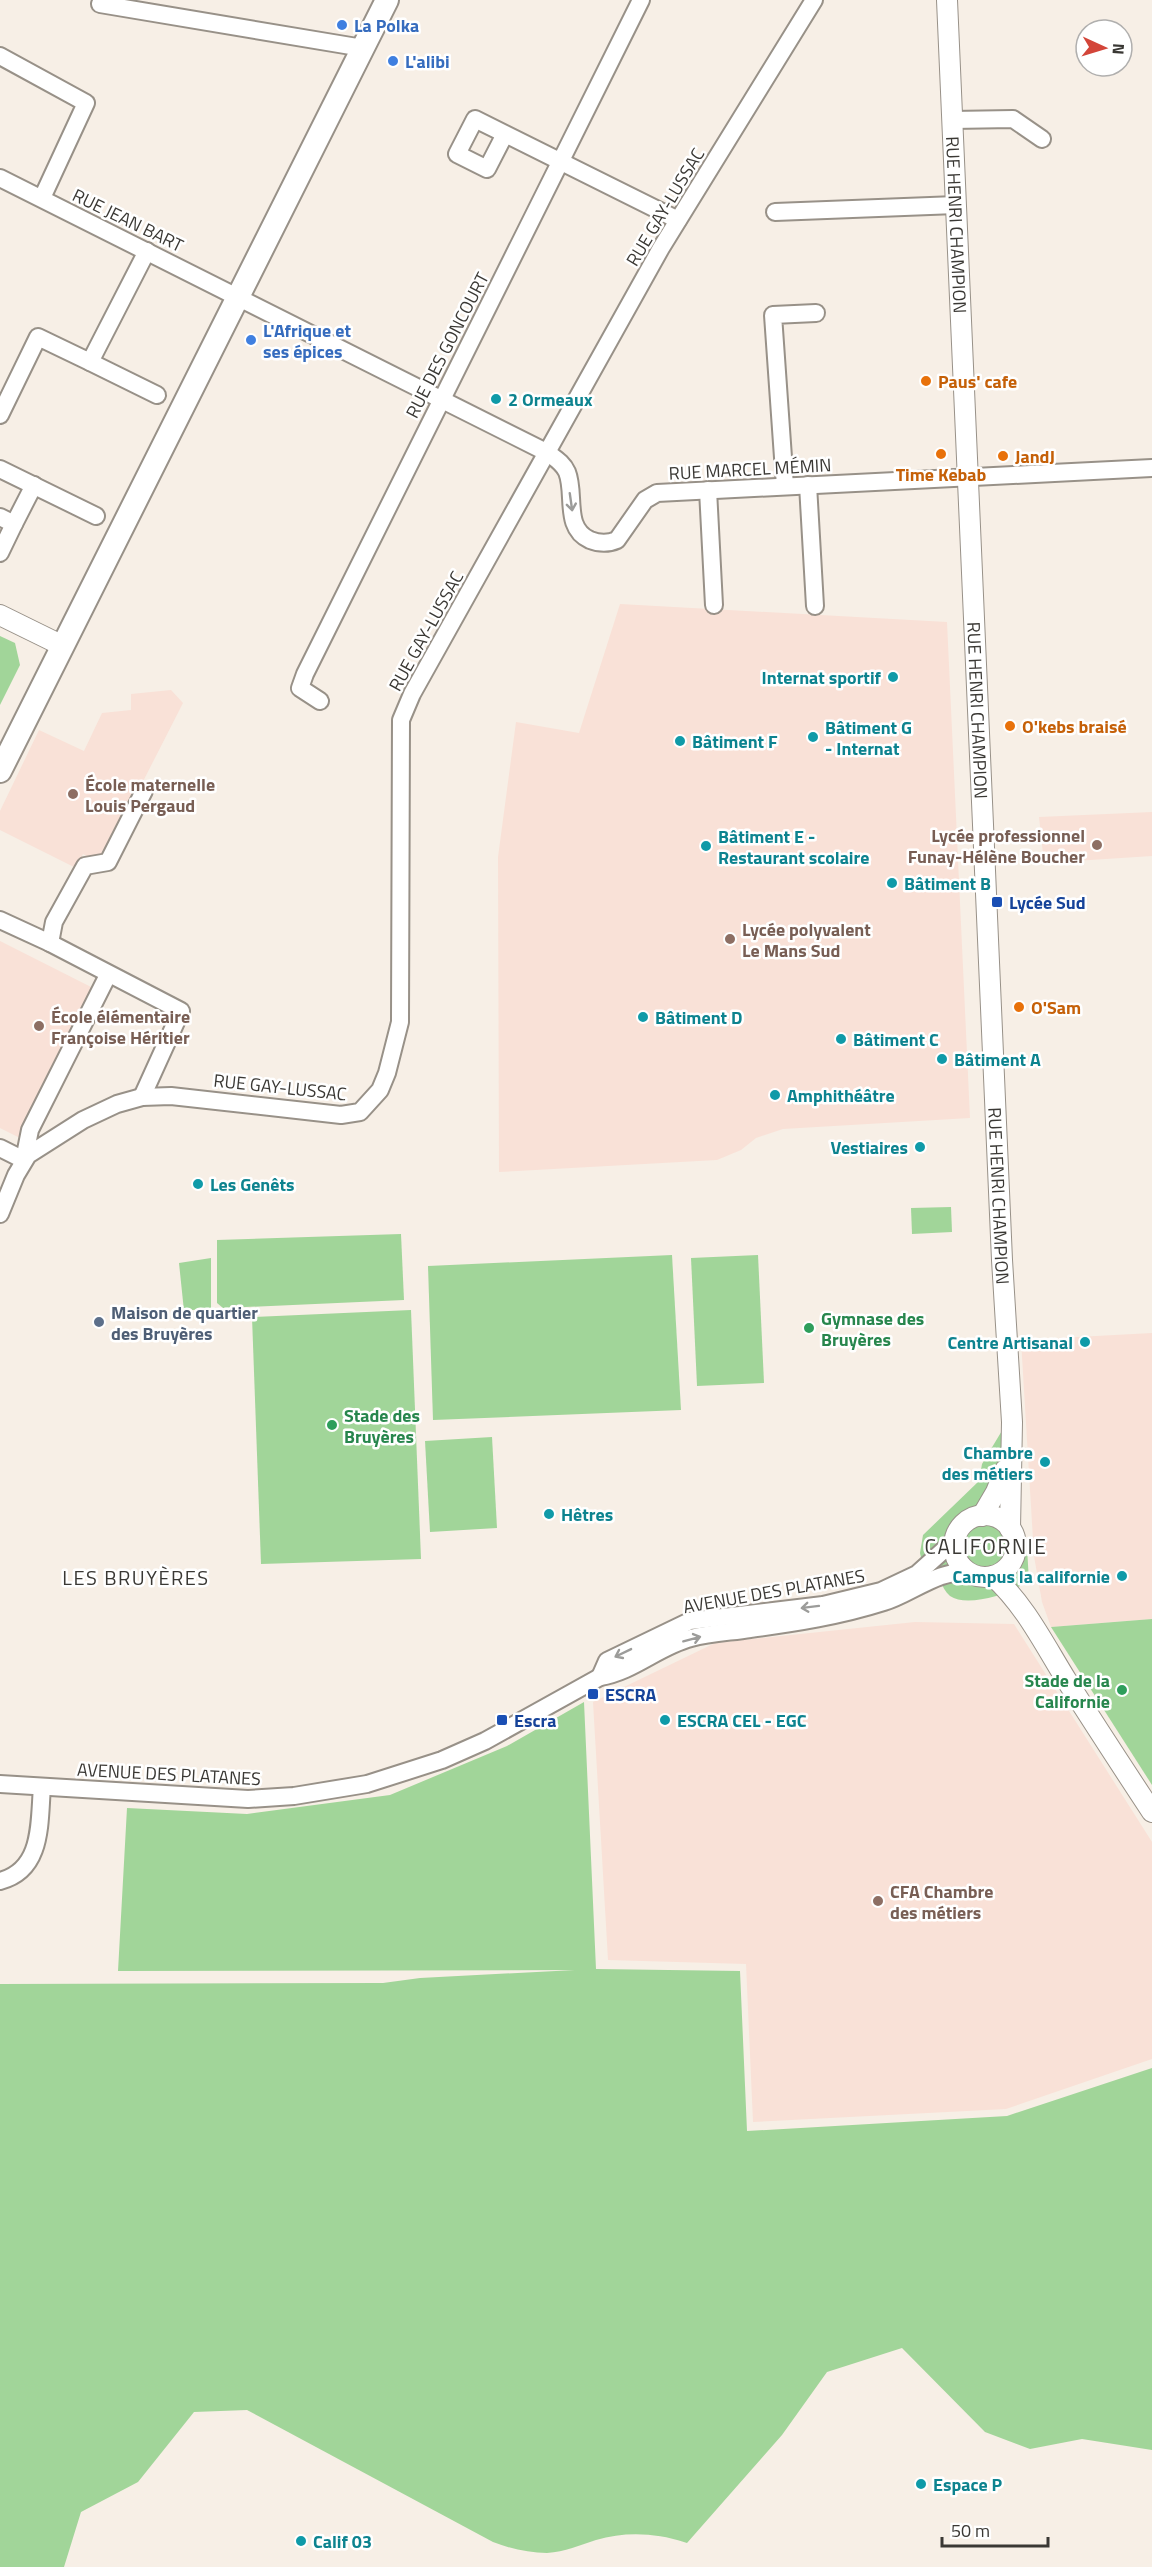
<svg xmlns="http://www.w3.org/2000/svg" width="1152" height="2567" viewBox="0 0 1152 2567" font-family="'Titillium Web',sans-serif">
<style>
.education{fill:#f9e1d7}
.green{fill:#a1d599}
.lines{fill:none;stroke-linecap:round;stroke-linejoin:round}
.minor-casing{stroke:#989188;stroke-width:20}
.tertiary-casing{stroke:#989188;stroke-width:22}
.secondary-casing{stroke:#989188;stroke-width:26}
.minor{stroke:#fff;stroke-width:16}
.tertiary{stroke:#fff;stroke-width:20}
.secondary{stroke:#fff;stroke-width:22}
.oneway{stroke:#9c9c9a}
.shop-dot{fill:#3f7fe0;stroke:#fff;stroke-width:2}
.food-dot{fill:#e8710a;stroke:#fff;stroke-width:2}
.culture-dot{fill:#0f9aa8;stroke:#fff;stroke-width:2}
.education-dot{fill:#8d6e63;stroke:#fff;stroke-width:2}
.transit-dot{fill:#1a4fb4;stroke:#fff;stroke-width:2}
.service-dot{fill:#5c6f8a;stroke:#fff;stroke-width:2}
.leisure-dot{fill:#2e9e5b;stroke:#fff;stroke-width:2}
.labels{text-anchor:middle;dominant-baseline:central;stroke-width:5;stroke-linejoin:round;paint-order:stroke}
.shop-label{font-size:18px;font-weight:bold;fill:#366cbe;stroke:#fff;text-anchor:start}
.street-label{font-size:18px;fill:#3a3834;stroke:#fff}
.food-label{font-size:18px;font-weight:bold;fill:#c56008;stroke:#fff;text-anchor:start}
.culture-label{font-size:18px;font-weight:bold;fill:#0d838f;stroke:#fff;text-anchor:start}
.education-label{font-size:18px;font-weight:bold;fill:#785e54;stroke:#fff;text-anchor:start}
.transit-label{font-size:18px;font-weight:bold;fill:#164399;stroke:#fff;text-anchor:start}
.service-label{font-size:18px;font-weight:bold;fill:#4e5e75;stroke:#fff;text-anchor:start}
.leisure-label{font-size:18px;font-weight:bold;fill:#27864d;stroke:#fff;text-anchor:start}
.neighbourhood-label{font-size:20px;letter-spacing:1.5px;fill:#3a3834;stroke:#fff}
.quarter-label{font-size:21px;letter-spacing:1.5px;fill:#3a3834;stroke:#fff}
</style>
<rect width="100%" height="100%" fill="#f7efe6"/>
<g class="education">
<path d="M 620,604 L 947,622 L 970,1118 L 783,1129 L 756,1138 L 741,1150 L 717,1160 L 499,1172 L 498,857 L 516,722 L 579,733 Z"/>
<path d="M 171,690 L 183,703 L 104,858 L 96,861 L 83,854 L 76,868 L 0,830 L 0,811 L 39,730 L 84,751 L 102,713 L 131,710 L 131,694 Z"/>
<path d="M 1152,812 L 1152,856 L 1044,863 L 1039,817 Z"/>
<path d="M 0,941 L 97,990 L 22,1139 L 0,1128 Z"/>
<path d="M 1152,1333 L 1152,1619 L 1051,1627 L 1042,1602 L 1034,1556 L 1021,1340 Z"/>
<path d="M 915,1622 L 1014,1624 L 1152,1842 L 1152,2059 L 1006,2109 L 753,2122 L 746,1964 L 608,1960 L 593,1702 L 715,1643 Z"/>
</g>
<g class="green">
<path d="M 0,636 L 15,643 L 20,665 L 0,705 Z"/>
<path d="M 951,1207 L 952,1232 L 912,1234 L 911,1208 Z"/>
<path d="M 401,1234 L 404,1300 L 223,1308 L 217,1303 L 217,1240 Z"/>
<path d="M 672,1255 L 681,1410 L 433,1420 L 428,1266 Z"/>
<path d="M 758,1255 L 764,1383 L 697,1386 L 691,1258 Z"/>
<path d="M 211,1258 L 211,1308 L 184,1311 L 179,1263 Z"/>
<path d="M 411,1310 L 421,1559 L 261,1564 L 252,1317 Z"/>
<path d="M 1003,1429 L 1002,1521 C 944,1494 941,1587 988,1576 C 1001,1574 1007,1569 1014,1558 L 1017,1570 L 1027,1548 L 1029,1581 L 1025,1584 L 1018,1579 L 1020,1586 C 1005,1595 966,1607 950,1596 C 941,1588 937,1572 933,1561 L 922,1562 L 920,1553 L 923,1535 L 979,1481 L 982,1464 Z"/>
<path d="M 492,1437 L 497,1528 L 430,1532 L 425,1441 Z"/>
<circle cx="985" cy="1546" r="22"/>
<path d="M 1152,1619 L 1152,1785 L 1051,1627 Z"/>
<path d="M 584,1702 L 596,1969 L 740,1971 L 747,2131 L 1007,2116 L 1152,2068 L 1152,2450 L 1082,2439 L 1030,2449 L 985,2432 L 902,2348 L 827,2372 L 782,2435 L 687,2543 C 658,2533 626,2531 596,2540 C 580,2545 565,2552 547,2553 C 529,2553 511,2549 493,2542 L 247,2410 L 194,2412 L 138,2482 L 81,2512 L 64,2567 L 0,2567 L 0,1984 L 383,1983 L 420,1978 L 575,1970 L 118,1971 L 127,1808 L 247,1814 L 390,1795 L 507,1746 Z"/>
</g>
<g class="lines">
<g class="minor-casing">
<g id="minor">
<path d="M 100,4 L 363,48"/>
<path d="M 0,56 L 86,103 L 42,198"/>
<path d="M 952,120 L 1013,119 L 1042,139"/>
<path d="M 505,134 L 487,169 L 457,154 L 475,119 L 678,220"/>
<path d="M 0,178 L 548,453 C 556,459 563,463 567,472 C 576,494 563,528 590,540 C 600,544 608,544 617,540 L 645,500 L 657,493 L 1152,468"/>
<path d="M 775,212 L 956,205"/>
<path d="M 90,362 L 157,395"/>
<path d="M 0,415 L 38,337 L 90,362 L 147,251"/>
<path d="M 0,469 L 96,516"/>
<path d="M 808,485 L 815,606"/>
<path d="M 785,486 L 773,315 L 816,313"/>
<path d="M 708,490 L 714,605"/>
<path d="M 0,517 L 14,524 L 0,553"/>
<path d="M 14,524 L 34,485"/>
<path d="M 320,701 L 300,688 L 305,674 L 641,0"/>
<path d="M 0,920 L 50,943"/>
<path d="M 142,1097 L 181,1011 L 50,943 L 54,922 L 85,866 L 108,862 L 144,791"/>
<path d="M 0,1148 L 24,1160"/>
<path d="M 24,1160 L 30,1130 L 108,975"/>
<path d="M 0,1214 L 16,1175 L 28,1155 L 83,1120 L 117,1104 L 142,1097 L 171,1096 L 341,1115 L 360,1112 L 380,1090 L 387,1073 L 400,1022 L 401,720 L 412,694 L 661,248 L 814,0"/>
<path d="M 600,1677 L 607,1661 L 690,1621 L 823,1605 L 881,1591 L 917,1574 L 955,1540"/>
<path d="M 0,1784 L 248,1799 L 294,1796 L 367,1784 L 442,1760 L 485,1741 L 600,1677 C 633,1672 659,1646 691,1638 C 710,1633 731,1632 750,1629 C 796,1623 840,1616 884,1602 C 911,1594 940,1568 969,1573"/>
<path d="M 0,1881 C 43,1870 39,1823 42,1787"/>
</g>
</g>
<g class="tertiary-casing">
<g id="tertiary">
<path id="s1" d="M 947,0 L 1002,1260 L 1012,1422 L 1010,1529"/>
<path d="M 0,615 L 63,646"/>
<circle cx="985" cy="1546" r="31"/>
<path d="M 982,1516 L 996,1492 L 1005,1470"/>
<path d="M 993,1576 C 1025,1605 1044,1644 1067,1681 C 1095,1725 1123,1768 1152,1812"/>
</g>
</g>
<g class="secondary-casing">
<path id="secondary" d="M 0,771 L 387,0"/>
</g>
<use href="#minor" class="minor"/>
<use href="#tertiary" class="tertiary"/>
<use href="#secondary" class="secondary"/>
</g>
<defs><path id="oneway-shaft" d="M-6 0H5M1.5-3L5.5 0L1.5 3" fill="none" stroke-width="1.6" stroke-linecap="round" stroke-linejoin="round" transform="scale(1.5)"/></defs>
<g class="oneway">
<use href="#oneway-shaft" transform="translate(571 502) rotate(82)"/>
<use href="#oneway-shaft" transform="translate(810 1607) rotate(173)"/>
<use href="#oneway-shaft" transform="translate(692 1639) rotate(-15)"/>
<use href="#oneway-shaft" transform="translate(623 1653) rotate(154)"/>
</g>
<g class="shop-dot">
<circle cx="342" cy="25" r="6"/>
<circle cx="393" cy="61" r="6"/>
<circle cx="251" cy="340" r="6"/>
</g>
<g class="food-dot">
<circle cx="926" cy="381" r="6"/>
<circle cx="941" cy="454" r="6"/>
<circle cx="1003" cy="456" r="6"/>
<circle cx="1010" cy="726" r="6"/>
<circle cx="1019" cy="1007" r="6"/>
</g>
<g class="culture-dot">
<circle cx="496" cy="399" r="6"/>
<circle cx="893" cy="677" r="6"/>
<circle cx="813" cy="737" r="6"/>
<circle cx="680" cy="741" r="6"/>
<circle cx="706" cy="846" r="6"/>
<circle cx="892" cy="883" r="6"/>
<circle cx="643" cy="1017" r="6"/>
<circle cx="841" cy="1039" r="6"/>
<circle cx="942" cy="1059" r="6"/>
<circle cx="775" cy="1095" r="6"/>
<circle cx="920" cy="1147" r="6"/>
<circle cx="198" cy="1184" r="6"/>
<circle cx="1085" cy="1342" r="6"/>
<circle cx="1045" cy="1462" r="6"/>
<circle cx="549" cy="1514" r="6"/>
<circle cx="1122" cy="1576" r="6"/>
<circle cx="665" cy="1720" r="6"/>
<circle cx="921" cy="2484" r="6"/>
<circle cx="301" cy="2541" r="6"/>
</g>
<g class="education-dot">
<circle cx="73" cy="794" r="6"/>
<circle cx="1097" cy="845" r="6"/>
<circle cx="730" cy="939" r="6"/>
<circle cx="39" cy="1026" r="6"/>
<circle cx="878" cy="1901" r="6"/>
</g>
<g class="transit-dot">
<rect x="991" y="896" width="12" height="12" rx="3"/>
<rect x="587" y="1688" width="12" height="12" rx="3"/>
<rect x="496" y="1714" width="12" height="12" rx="3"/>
</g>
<circle class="service-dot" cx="99" cy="1322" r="6"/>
<g class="leisure-dot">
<circle cx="809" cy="1328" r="6"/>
<circle cx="332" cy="1425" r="6"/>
<circle cx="1122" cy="1690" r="6"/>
</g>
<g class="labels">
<g class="shop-label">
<text x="354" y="25">La Polka</text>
<text x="405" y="61">L'alibi</text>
<text x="263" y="330">L'Afrique et<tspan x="263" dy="21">ses épices</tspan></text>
</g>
<g class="street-label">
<text transform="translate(665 207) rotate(-59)">RUE GAY-LUSSAC</text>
<text transform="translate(128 220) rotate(26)">RUE JEAN BART</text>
<text stroke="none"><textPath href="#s1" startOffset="225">RUE HENRI CHAMPION</textPath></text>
<text transform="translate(447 345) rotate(-63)">RUE DES GONCOURT</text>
<text transform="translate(750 469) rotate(-3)">RUE MARCEL MÉMIN</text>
<text transform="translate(426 631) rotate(-61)">RUE GAY-LUSSAC</text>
<text stroke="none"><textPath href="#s1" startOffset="711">RUE HENRI CHAMPION</textPath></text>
<text transform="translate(280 1087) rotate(6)">RUE GAY-LUSSAC</text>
<text stroke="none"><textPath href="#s1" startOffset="1197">RUE HENRI CHAMPION</textPath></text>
<text transform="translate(774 1591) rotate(-10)">AVENUE DES PLATANES</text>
<text transform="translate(169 1774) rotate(3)">AVENUE DES PLATANES</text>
</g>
<g class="food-label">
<text x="938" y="381">Paus' cafe</text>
<text x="1015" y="456">JandJ</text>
<text x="941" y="474" text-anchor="middle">Time Kebab</text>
<text x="1022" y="726">O'kebs braisé</text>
<text x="1031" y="1007">O'Sam</text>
</g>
<g class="culture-label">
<text x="508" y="399">2 Ormeaux</text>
<text x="881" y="677" text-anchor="end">Internat sportif</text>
<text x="825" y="727">Bâtiment G<tspan x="825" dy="21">- Internat</tspan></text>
<text x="692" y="741">Bâtiment F</text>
<text x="718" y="836">Bâtiment E -<tspan x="718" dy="21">Restaurant scolaire</tspan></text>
<text x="904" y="883">Bâtiment B</text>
<text x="655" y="1017">Bâtiment D</text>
<text x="853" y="1039">Bâtiment C</text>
<text x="954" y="1059">Bâtiment A</text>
<text x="787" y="1095">Amphithéâtre</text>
<text x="908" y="1147" text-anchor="end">Vestiaires</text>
<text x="210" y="1184">Les Genêts</text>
<text x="1073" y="1342" text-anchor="end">Centre Artisanal</text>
<text x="1033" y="1452" text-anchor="end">Chambre<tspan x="1033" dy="21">des métiers</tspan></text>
<text x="561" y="1514">Hêtres</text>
<text x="1110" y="1576" text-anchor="end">Campus la californie</text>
<text x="677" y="1720">ESCRA CEL - EGC</text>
<text x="933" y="2484">Espace P</text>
<text x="313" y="2541">Calif 03</text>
</g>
<g class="education-label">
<text x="85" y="784">École maternelle<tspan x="85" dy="21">Louis Pergaud</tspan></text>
<text x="1085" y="835" text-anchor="end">Lycée professionnel<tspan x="1085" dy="21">Funay-Hélène Boucher</tspan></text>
<text x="742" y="929">Lycée polyvalent<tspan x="742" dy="21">Le Mans Sud</tspan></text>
<text x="51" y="1016">École élémentaire<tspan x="51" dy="21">Françoise Héritier</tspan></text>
<text x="890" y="1891">CFA Chambre<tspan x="890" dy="21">des métiers</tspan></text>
</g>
<g class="transit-label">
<text x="1009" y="902">Lycée Sud</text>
<text x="605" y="1694">ESCRA</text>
<text x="514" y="1720">Escra</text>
</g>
<g class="service-label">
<text x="111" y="1312">Maison de quartier<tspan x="111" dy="21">des Bruyères</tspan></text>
</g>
<g class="leisure-label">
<text x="821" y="1318">Gymnase des<tspan x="821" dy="21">Bruyères</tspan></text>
<text x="344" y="1415">Stade des<tspan x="344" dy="21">Bruyères</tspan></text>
<text x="1110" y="1680" text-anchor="end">Stade de la<tspan x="1110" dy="21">Californie</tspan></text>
</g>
<g class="neighbourhood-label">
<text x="136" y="1577">LES BRUYÈRES</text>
</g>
<g class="quarter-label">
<text x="986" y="1546">CALIFORNIE</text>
</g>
</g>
<g transform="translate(1104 48) rotate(94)"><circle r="28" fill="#ffffff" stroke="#b0afae" stroke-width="1.5"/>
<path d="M0-4.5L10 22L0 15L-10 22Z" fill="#d34539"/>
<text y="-9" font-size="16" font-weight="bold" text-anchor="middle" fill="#3a3834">N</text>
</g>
<path d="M942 2537v9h106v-9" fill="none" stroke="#3a3834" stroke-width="3"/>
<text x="951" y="2537" font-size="18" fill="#3a3834" stroke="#ffffff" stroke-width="4.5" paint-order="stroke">50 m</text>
</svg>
